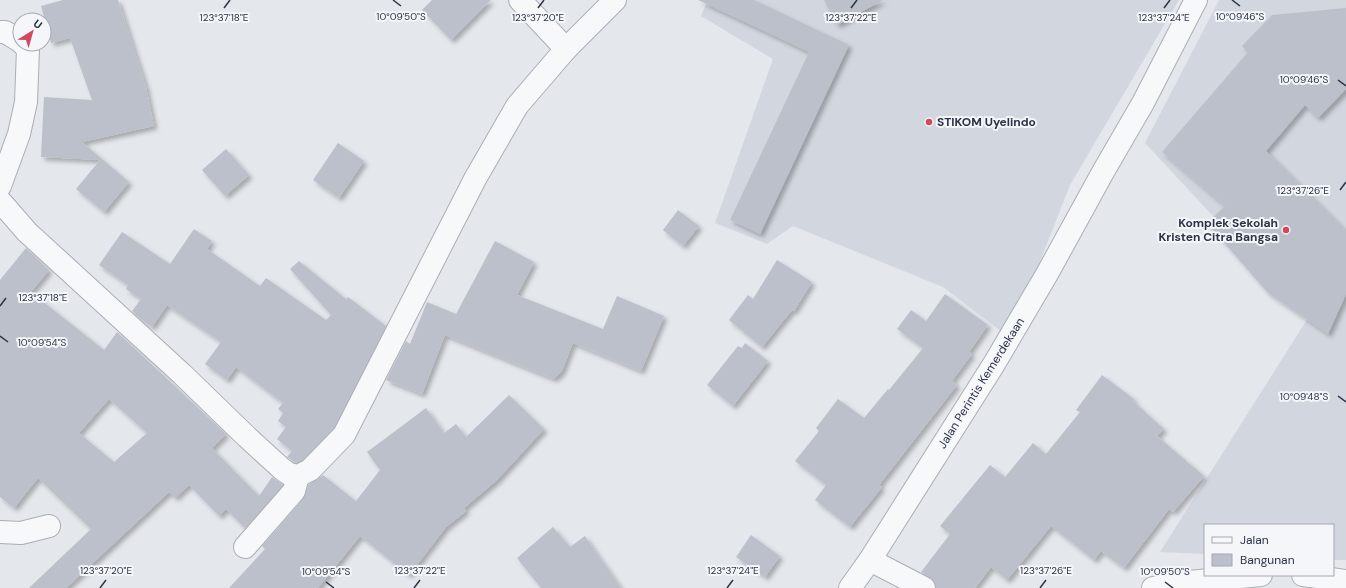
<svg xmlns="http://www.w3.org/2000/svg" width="1346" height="588" viewBox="0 0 1346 588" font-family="'DM Sans',sans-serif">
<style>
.built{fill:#d2d6de}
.building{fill:#bbc0ca;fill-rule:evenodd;filter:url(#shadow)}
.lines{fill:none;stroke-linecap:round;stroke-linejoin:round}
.minor-casing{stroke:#a9aeb7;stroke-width:24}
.minor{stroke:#f7f8fa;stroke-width:22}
.ticks{fill:none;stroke:#2b3445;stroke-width:1.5}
.poi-dot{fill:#d1495b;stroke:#f4f6f9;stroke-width:1.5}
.labels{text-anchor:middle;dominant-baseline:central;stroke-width:4;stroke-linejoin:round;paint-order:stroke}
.poi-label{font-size:12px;font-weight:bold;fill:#2b3445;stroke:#f4f6f9;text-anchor:start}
.street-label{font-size:12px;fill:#2b3445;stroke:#f4f6f9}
.ticks-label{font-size:10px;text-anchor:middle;fill:#2b3445;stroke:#f4f6f9;stroke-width:4;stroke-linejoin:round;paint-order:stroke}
</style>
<defs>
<filter id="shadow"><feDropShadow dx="3.5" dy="3.5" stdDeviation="2" flood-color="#0004"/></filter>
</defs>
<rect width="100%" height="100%" fill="#e4e7ec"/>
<g class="built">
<path d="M 708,0 L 1179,0 L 1070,185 L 1010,338 L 943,287 L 793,226 L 767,244 L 715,223 L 773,59 L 701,16 Z"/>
<path d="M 1219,0 L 1346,0 L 1346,560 L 1333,560 L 1333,525 L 1205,525 L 1205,554 L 1160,552 L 1308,318 L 1145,143 Z"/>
</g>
<g class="building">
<path d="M 63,0 L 118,0 L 146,87 L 154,126 L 82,142 L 129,182 L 104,212 L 76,189 L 100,160 L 41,157 L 44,97 L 92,100 L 70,38 L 51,43 L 41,6 Z"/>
<path d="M 432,0 L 491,0 L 451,40 L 422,10 Z"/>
<path d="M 698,0 L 754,0 L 849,45 L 760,234 L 730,220 L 809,52 Z"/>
<path d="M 824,0 L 883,0 L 837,25 Z"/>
<path d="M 1346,8 L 1346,89 L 1318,118 L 1305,105 L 1266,151 L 1346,231 L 1346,294 L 1328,334 L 1268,293 L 1207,223 L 1225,206 L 1162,152 L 1248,52 L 1242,46 L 1272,15 Z"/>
<path d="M 338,143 L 364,161 L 339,198 L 313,180 Z"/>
<path d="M 226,149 L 249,175 L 225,196 L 202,170 Z"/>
<path d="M 678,210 L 699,226 L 683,246 L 663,230 Z"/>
<path d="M 194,229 L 212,241 L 207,249 L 260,286 L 266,278 L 326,320 L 331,315 L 290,269 L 299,261 L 346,299 L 348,297 L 386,326 L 334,428 L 303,460 L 296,463 L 287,457 L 292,451 L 277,439 L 286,427 L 278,421 L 283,413 L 278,409 L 283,403 L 236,367 L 227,380 L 205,364 L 221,342 L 167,305 L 152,327 L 138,317 L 132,311 L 141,299 L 126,289 L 128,285 L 99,265 L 122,232 L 170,264 Z"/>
<path d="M 495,241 L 534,262 L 517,295 L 603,329 L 617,296 L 664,316 L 641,371 L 573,343 L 562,371 L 554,379 L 445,335 L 422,394 L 386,380 L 406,341 L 410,344 L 427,302 L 456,314 Z"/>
<path d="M 26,248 L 49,270 L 31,292 L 104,350 L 117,332 L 226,434 L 212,448 L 259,496 L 272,477 L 283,485 L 245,528 L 226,509 L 219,516 L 189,485 L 175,498 L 169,492 L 66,588 L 29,588 L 91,529 L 38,478 L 14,508 L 0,497 L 0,280 ZM 109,399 L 147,433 L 114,462 L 79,433 Z"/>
<path d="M 777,260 L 812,282 L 794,311 L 792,310 L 762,347 L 729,320 L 748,295 L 753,299 Z"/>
<path d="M 945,294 L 988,325 L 969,352 L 972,354 L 952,381 L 957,385 L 879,485 L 882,487 L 850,527 L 815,500 L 826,485 L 795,461 L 819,431 L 816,428 L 838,399 L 864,418 L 888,389 L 889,390 L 923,348 L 897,329 L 911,310 L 926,321 Z"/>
<path d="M 745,343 L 768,361 L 733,406 L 707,385 L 738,346 L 742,348 Z"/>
<path d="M 1102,375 L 1134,399 L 1133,401 L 1164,429 L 1157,436 L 1204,476 L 1173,512 L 1169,509 L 1124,568 L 1101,551 L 1094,560 L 1051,526 L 1007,580 L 991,567 L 975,588 L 936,588 L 934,581 L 921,572 L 950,534 L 940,526 L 990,465 L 1005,477 L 1033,443 L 1046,454 L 1080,412 L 1076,410 Z"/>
<path d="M 509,395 L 544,429 L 496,481 L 464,508 L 466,511 L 446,527 L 409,575 L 360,536 L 318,588 L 229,588 L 265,549 L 262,546 L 303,499 L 308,485 L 323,475 L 356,501 L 380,470 L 367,452 L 426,408 L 444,433 L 456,424 L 466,437 Z"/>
<path d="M 553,527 L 570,547 L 585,536 L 621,588 L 541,588 L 517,558 Z"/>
<path d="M 751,535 L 780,556 L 765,577 L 736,557 Z"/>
</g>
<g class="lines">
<g class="minor-casing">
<g id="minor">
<path d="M 520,0 L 566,49"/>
<path d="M 0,32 L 5,32 L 20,41"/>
<path d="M 0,186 L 19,134 L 26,102 L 28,49 L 23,44"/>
<path d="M 0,201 L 27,232 L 182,374 L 247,437 L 282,469 L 289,474 L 298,476 L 310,470 L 344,435 L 475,179 L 517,106 L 566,49 L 615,0"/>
<path d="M 0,532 L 21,533 L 49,526"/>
<path d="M 245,547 L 294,491 L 298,476"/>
<path d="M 870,560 L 924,588"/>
<path d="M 1303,575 L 1346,581"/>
<path d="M 850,588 L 870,560 L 994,364 L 1047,274 L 1103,172 L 1143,103 L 1196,0"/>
<path d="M 1153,588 L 1179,583 L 1261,575"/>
</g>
</g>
<use href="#minor" class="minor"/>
</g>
<path class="ticks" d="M 393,0 L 401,6M 1232,0 L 1240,6M 224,8 L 230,0M 538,8 L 544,0M 851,8 L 857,0M 1164,8 L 1170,0M 1338,80 L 1346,86M 1340,190 L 1346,182M 0,306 L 6,298M 0,336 L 8,342M 1338,396 L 1346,402M 326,582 L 334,588M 1165,582 L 1173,588M 100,588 L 106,580M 414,588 L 420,580M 727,588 L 733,580M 1040,588 L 1046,580"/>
<g class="poi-dot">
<circle cx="929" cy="122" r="4"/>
<circle cx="1286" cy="230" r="4"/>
</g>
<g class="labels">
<g class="poi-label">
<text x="937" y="122">STIKOM Uyelindo</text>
<text x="1278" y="223" text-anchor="end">Komplek Sekolah<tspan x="1278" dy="14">Kristen Citra Bangsa</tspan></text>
</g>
<g class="street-label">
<text transform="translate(981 383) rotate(-58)">Jalan Perintis Kemerdekaan</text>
</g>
</g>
<g class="ticks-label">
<text x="1240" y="20">10°09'46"S</text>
<text x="401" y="20">10°09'50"S</text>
<text x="224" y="21">123°37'18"E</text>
<text x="538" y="21">123°37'20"E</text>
<text x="851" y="21">123°37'22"E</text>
<text x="1164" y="21">123°37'24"E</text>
<text x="1304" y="83">10°09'46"S</text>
<text x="1303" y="194">123°37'26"E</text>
<text x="43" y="301">123°37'18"E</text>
<text x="42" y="346">10°09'54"S</text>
<text x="1304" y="400">10°09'48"S</text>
<text x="106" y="574">123°37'20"E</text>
<text x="420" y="574">123°37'22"E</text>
<text x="733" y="574">123°37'24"E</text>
<text x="1046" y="574">123°37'26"E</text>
<text x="326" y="575">10°09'54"S</text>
<text x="1165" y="575">10°09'50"S</text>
</g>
<rect x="1204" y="524" width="130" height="52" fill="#f4f6f9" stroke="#a4a8b1"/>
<rect x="1212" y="537" width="20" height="6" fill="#f7f8fa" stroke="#a4a8b1"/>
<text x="1240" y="544" font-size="12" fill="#2b3445">Jalan</text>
<rect x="1212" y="554" width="20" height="12" fill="#bbc0ca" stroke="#a4a8b1"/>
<text x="1240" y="564" font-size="12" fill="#2b3445">Bangunan</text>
<g transform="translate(32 32) rotate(37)"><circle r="19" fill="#f4f6f9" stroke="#a4a8b1"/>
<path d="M0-3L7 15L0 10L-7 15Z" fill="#d1495b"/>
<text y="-6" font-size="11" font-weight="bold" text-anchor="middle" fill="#2b3445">U</text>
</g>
</svg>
